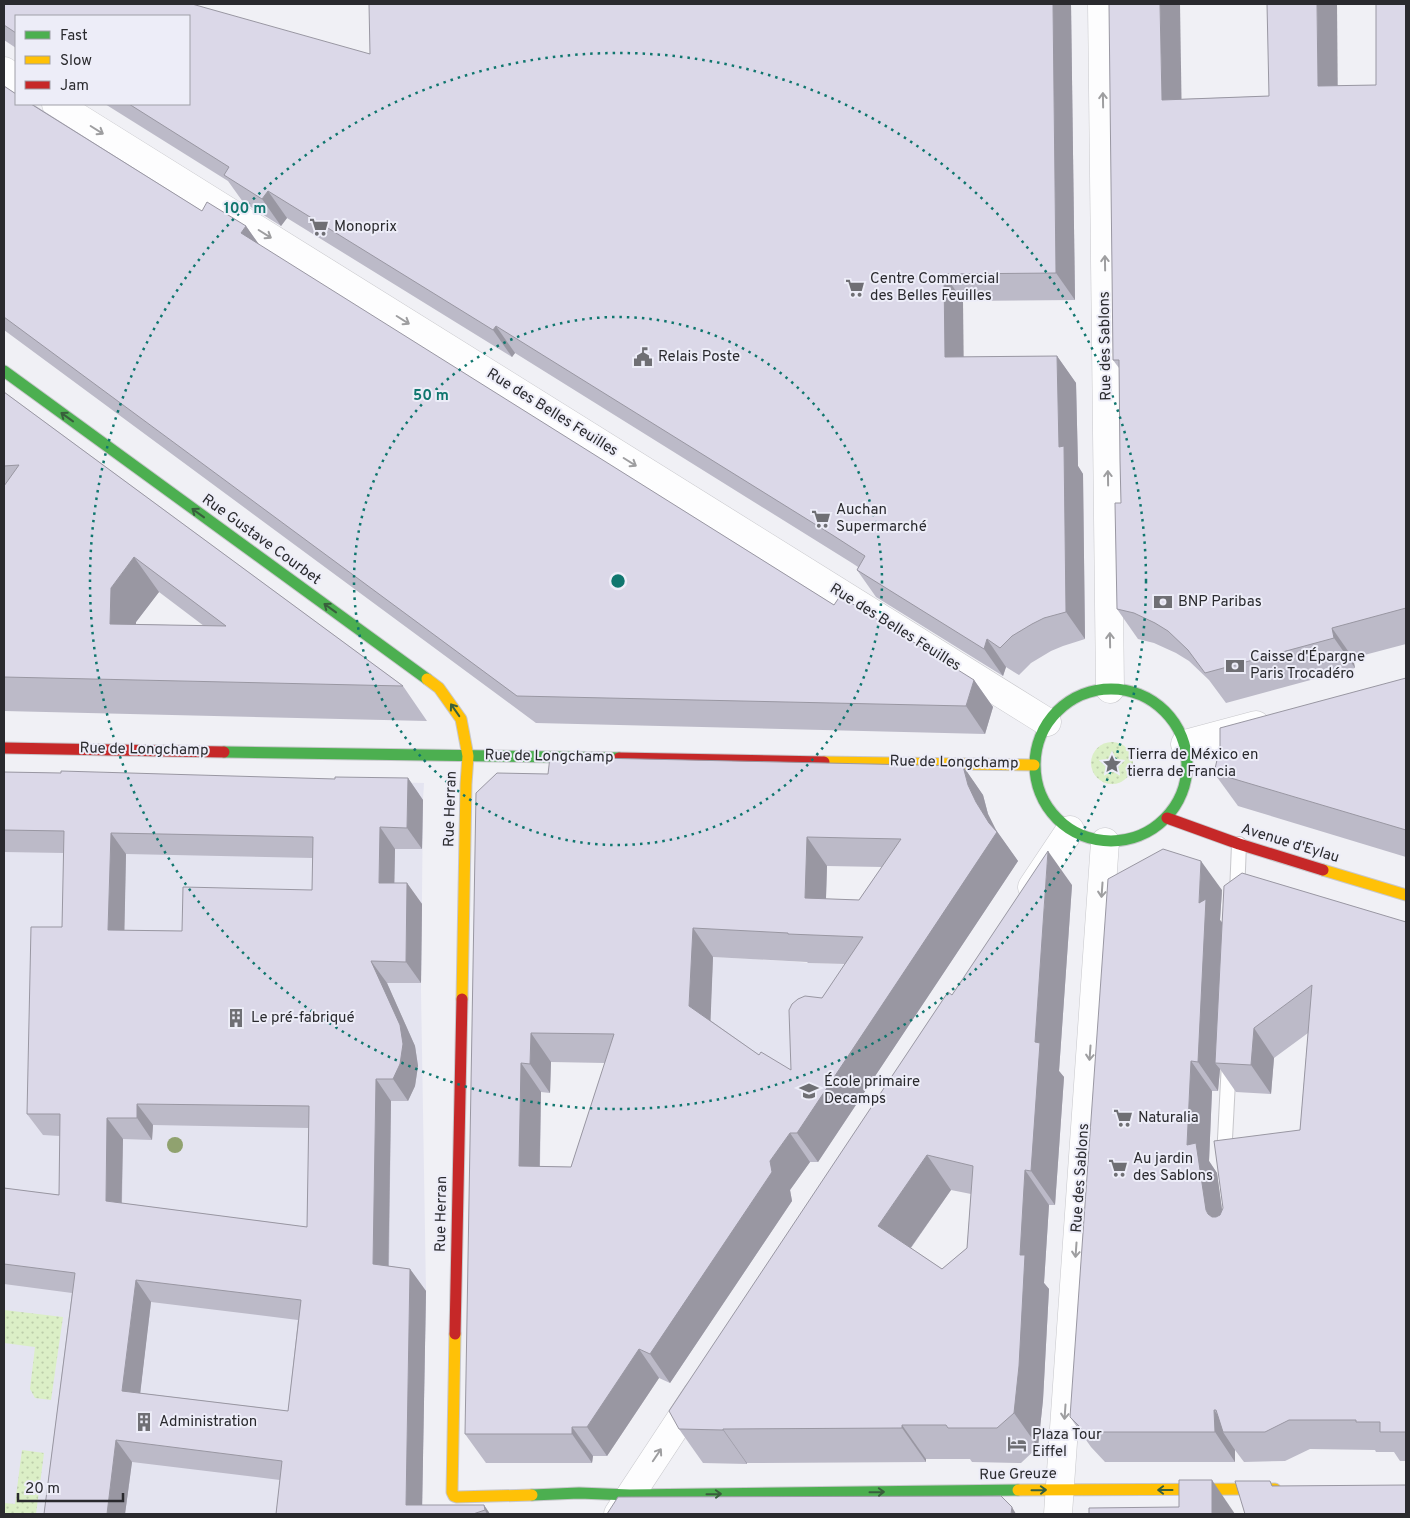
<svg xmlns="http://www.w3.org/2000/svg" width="1410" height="1518" viewBox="0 0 1410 1518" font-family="Overpass,sans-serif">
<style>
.built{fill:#e4e4f0}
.grass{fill:url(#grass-dots)}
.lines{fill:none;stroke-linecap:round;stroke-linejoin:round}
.lane-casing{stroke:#c7c7cb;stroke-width:16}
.street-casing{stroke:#c7c7cb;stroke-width:29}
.fast-casing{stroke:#c7c7cb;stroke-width:13}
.slow-casing{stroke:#c7c7cb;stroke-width:13}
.jam-casing{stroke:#c7c7cb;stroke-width:13}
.lane{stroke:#fdfdfe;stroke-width:14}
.street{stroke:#fdfdfe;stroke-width:28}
.fast{stroke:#4caf50;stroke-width:11}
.slow{stroke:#ffc107;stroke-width:11}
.jam{stroke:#c62828;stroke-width:11}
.tree{fill:#90a26f}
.wall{fill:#bcbac8;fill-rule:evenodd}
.shaded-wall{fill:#9997a2}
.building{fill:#dbd8e8;stroke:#9997a2;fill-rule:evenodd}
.oneway{stroke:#9e9ea0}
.oneway2{stroke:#385f3c}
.ring{fill:none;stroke:#0f766e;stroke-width:2.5;stroke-dasharray:2.5 5}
.labels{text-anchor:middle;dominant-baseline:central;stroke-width:4;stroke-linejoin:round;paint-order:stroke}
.poi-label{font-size:15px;fill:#2a2a2e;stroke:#ededf8;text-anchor:start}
.street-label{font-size:15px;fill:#2a2a2e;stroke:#ededf8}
.centre{fill:#0f766e;stroke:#ededf8;stroke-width:2.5}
.ring-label{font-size:15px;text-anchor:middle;font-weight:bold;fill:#0f766e;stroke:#ededf8;stroke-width:4;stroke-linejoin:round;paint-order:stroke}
</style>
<defs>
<pattern id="grass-dots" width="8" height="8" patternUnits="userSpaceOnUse" patternTransform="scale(1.25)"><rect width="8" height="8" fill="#dbefc6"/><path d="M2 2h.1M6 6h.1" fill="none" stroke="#bccdaa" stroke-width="1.8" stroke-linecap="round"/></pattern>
</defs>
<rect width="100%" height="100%" fill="#f0f0f5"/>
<g class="built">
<path d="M 4,773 L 424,783 L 423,800 L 421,991 L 426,1291 L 422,1514 L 4,1514 Z"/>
<path d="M 655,954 L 788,961 L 808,963 L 946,968 L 830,1142 L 675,1040 Z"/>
</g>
<g class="grass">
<circle cx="1112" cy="763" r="21"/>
<path d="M 4,1310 L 63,1317 L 51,1400 L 35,1398 L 30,1389 L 35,1347 L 4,1343 Z"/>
<path d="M 22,1450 L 44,1453 L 36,1514 L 4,1514 L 4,1503 L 15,1504 Z"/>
</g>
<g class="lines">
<g class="lane-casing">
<g id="lane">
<path d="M 1237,894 L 1239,844"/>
<path d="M 1224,1158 L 1229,1062"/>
</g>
</g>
<g class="street-casing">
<g id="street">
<path d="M 1102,4 L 1110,689"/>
<path d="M 4,71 L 16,79"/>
<path d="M 56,104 L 1047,722"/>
<path d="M 1185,744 L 1256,725"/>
<path d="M 1032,887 L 1070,830"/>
<path d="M 618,1514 L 697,1394"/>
<path d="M 1058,1514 L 1105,842"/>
</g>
</g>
<g class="fast-casing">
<g id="fast">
<path d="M 4,371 L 427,679"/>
<circle cx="1111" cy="765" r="76"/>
<path d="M 224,752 L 619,758"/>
<path d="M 532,1495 L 579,1493 L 630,1495 L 1018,1490"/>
</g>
</g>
<g class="slow-casing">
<g id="slow">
<path d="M 427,679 L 439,688 L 461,719 L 468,756 L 466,784 L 462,999"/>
<path d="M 824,762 L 1034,765"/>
<path d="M 1323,870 L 1406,895"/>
<path d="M 455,1334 L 452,1492 L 454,1496 L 457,1497 L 532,1495"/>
<path d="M 1018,1490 L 1275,1489"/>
</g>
</g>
<g class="jam-casing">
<g id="jam">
<path d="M 4,748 L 224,752"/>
<path d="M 619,758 L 824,762"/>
<path d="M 1167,818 L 1239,844 L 1323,870"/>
<path d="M 455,1334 L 462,999"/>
</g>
</g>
<use href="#lane" class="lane"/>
<use href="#street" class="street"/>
<use href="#fast" class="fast"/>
<use href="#slow" class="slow"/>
<use href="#jam" class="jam"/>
</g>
<circle class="tree" cx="175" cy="1145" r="8"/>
<g class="wall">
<path d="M 4,4 L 370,54 L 1071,4 L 1075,300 L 963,301 L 963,357 L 1057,356 L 1076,383 L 1078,466 L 1083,474 L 1085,639 L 1063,646 L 1051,651 L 1031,663 L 1019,675 L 1006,667 L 1003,676 L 876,597 L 857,570 L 858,567 L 852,563 L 515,353 L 512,357 L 287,218 L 281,226 L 243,202 L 228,181 L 105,104 L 189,104 L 16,16 L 16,48 L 4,40 Z"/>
<path d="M 1406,4 L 1406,644 L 1353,658 L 1355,668 L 1226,703 L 1209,680 L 1189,661 L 1176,653 L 1154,643 L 1138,639 L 1117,609 L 1121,503 L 1119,368 L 1113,360 L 1182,99 L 1269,96 L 1338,86 L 1376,85 Z"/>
<path d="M 4,86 L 202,211 L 246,226 L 259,245 L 834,605 L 974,680 L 993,707 L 985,734 L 536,723 L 4,330 Z"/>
<path d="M 4,392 L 403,686 L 427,721 L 4,711 ZM 159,592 L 204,626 L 136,624 L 136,622 Z"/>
<path d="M 1406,678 L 1406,857 L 1238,806 L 1214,773 Z"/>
<path d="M 963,766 L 983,795 L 988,814 L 996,830 L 1018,861 L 818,1162 L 810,1162 L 790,1190 L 792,1201 L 670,1383 L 659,1378 L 607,1456 L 593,1456 L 592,1463 L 486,1463 L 465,1434 L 548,774 ZM 827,866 L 882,867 L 859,900 L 826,899 ZM 713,957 L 807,962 L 808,963 L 845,964 L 822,998 L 791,1070 L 759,1055 L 710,1020 ZM 551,1062 L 605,1063 L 571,1167 L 540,1166 L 541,1092 L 550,1093 Z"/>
<path d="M 4,772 L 335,779 L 408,778 L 423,800 L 422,849 L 395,849 L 394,883 L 407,883 L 422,904 L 421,983 L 387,983 L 415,1046 L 418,1066 L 415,1086 L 408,1101 L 391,1101 L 389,1266 L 410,1269 L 426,1291 L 422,1505 L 484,1505 L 490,1514 L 276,1514 L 280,1480 L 132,1462 L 125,1514 L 44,1514 L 72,1293 L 4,1284 L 4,1188 L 59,1195 L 60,1136 L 43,1135 L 27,1114 L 62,927 L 64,853 L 4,852 ZM 126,854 L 313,858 L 312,890 L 182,931 L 124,930 ZM 153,1125 L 309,1128 L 307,1227 L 122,1203 L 123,1139 L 152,1140 ZM 151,1302 L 298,1320 L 288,1411 L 140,1393 Z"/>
<path d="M 1072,885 L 1059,1071 L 1064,1077 L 1055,1205 L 1049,1205 L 1044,1283 L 1049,1289 L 1043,1400 L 1038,1447 L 1021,1463 L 972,1462 L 970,1459 L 926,1459 L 926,1462 L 747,1463 L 747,1464 L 703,1463 L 679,1429 L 952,995 ZM 951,1190 L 971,1194 L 967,1248 L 942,1269 L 911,1248 Z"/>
<path d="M 1222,890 L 1220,920 L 1222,922 L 1406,922 L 1406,1461 L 1400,1461 L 1394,1452 L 1376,1452 L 1375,1450 L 1310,1449 L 1285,1461 L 1244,1462 L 1235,1450 L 1235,1462 L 1105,1462 L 1091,1447 L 1070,1417 ZM 1308,1033 L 1300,1130 L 1222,1210 L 1217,1173 L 1209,1161 L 1212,1091 L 1218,1091 L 1220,1069 L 1236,1092 L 1271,1094 L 1274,1058 Z"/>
</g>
<g class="shaded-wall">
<path d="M 1053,4 L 1071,4 L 1075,300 L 1056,273 Z"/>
<path d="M 1160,4 L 1180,4 L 1182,130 L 1162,100 Z"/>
<path d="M 1317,4 L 1337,4 L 1338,116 L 1318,86 Z"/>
<path d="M 268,191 L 287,218 L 281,226 L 262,199 Z"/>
<path d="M 246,226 L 265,253 L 241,233 Z"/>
<path d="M 944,274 L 963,301 L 964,384 L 945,357 Z"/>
<path d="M 496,326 L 515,353 L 512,357 L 493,330 Z"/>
<path d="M 1057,356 L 1076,383 L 1078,466 L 1083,474 L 1085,639 L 1066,612 L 1059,447 Z"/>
<path d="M 134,557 L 159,592 L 136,622 L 135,658 L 110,624 L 111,588 Z"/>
<path d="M 1332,628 L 1353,658 L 1355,668 L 1334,638 Z"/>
<path d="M 987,639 L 1006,667 L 1003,676 L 984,649 Z"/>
<path d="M 974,680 L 993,707 L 985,734 L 966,706 Z"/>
<path d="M 963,766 L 983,795 L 988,814 L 996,830 L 1018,861 L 818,1162 L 797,1133 L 989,823 L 976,802 L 968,785 Z"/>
<path d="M 408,778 L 423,800 L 422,849 L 407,828 Z"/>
<path d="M 380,827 L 395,849 L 394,904 L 379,883 Z"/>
<path d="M 111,833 L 126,854 L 124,952 L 108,930 Z"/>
<path d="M 807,837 L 827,866 L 825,927 L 805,898 Z"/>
<path d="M 1048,851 L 1072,885 L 1059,1071 L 1064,1077 L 1055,1205 L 1031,1171 L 1035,1042 Z"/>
<path d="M 1201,861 L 1222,890 L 1220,920 L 1226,928 L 1215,1063 L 1220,1069 L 1218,1091 L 1198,1062 L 1199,903 Z"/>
<path d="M 407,883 L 422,904 L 421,983 L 406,962 Z"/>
<path d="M 693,928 L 713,957 L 710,1035 L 689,1006 Z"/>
<path d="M 371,961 L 387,983 L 415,1046 L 418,1066 L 415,1086 L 408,1101 L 393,1079 Z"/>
<path d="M 1254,1028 L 1274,1058 L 1271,1094 L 1251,1065 Z"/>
<path d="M 531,1033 L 551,1062 L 550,1093 L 530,1064 Z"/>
<path d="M 1191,1061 L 1212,1091 L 1209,1161 L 1217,1173 L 1226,1239 L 1208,1214 L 1206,1210 L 1187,1145 Z"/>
<path d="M 521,1063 L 541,1092 L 539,1195 L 519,1166 Z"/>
<path d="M 376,1079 L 391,1101 L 388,1285 L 373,1264 Z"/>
<path d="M 137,1104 L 153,1125 L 152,1140 L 137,1118 Z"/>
<path d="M 107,1118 L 123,1139 L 121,1223 L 106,1201 Z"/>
<path d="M 790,1133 L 810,1162 L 790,1190 L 792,1201 L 670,1383 L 650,1354 L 770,1161 Z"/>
<path d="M 927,1155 L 951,1190 L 902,1260 L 878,1226 Z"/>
<path d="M 1025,1170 L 1049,1205 L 1044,1283 L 1049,1289 L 1043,1400 L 1038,1447 L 1014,1413 L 1020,1255 Z"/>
<path d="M 410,1269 L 426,1291 L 422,1514 L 406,1505 Z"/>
<path d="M 136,1280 L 151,1302 L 138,1412 L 122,1391 Z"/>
<path d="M 639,1349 L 659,1378 L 607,1456 L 587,1427 Z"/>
<path d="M 1214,1410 L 1230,1432 L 1223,1432 L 1235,1450 L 1235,1462 L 1215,1432 Z"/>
<path d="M 902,1425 L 926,1459 L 926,1462 L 902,1428 Z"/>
<path d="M 572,1427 L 593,1456 L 592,1463 L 572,1434 Z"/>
<path d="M 723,1429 L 747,1463 L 747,1464 L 723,1430 Z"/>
<path d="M 116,1440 L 132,1462 L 125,1514 L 107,1514 Z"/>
<path d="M 1212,1480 L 1235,1514 L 1212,1514 Z"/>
<path d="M 484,1505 L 490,1514 L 487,1514 L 485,1510 Z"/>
<path d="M 1012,1507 L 1016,1514 L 1011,1514 Z"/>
</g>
<g class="building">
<path d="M 4,4 L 192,4 L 370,54 L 369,4 L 1053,4 L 1056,273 L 944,274 L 945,357 L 1057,356 L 1059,447 L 1064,446 L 1066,612 L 1044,618 L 1032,624 L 1012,636 L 1000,648 L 987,639 L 984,649 L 857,570 L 865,556 L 834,536 L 496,326 L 493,330 L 268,191 L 262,199 L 224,175 L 229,167 L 129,104 L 189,104 L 189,16 L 16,16 L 16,33 L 4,25 Z"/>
<path d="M 1109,4 L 1160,4 L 1162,100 L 1269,96 L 1267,4 L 1317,4 L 1318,86 L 1376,85 L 1376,4 L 1406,4 L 1406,608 L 1332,628 L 1334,638 L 1205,673 L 1188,650 L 1168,631 L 1155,623 L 1134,613 L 1117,609 L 1115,503 L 1121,503 L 1120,461 L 1119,360 L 1113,360 Z"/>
<path d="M 4,86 L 16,94 L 16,104 L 31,104 L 202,211 L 207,202 L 246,226 L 241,233 L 834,605 L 840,596 L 974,680 L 966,706 L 517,696 L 4,317 Z"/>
<path d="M 4,392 L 403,686 L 4,677 L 4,486 L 19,465 L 4,466 ZM 134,557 L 226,626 L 110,624 L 111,588 Z"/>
<path d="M 1406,678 L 1406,830 L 1214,773 L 1220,747 L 1220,728 Z"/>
<path d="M 550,757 L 963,766 L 968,785 L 976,802 L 989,823 L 997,832 L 797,1133 L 790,1133 L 770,1161 L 772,1172 L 650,1354 L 639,1349 L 587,1427 L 572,1427 L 572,1434 L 465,1434 L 476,793 L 497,773 L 548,774 ZM 807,837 L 851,838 L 901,839 L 859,900 L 805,898 ZM 693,928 L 788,933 L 788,934 L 863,937 L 822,998 L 805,996 L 798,999 L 792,1004 L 789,1010 L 791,1070 L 761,1052 L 759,1055 L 689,1006 ZM 531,1033 L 614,1034 L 571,1167 L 519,1166 L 521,1063 L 530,1064 Z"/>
<path d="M 61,771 L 335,779 L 335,777 L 408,778 L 407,828 L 380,827 L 379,883 L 407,883 L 406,962 L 371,961 L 400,1025 L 403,1044 L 400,1064 L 393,1079 L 376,1079 L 373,1264 L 410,1269 L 406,1505 L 484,1505 L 485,1510 L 473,1514 L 276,1514 L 282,1461 L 116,1440 L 107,1514 L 44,1514 L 75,1273 L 4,1264 L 4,1188 L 59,1195 L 60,1114 L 27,1114 L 31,927 L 62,927 L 64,831 L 4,830 L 4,772 L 61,773 ZM 111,833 L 313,837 L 312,890 L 183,887 L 182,931 L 108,930 ZM 137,1104 L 309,1106 L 307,1227 L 106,1201 L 107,1118 L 137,1118 ZM 136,1280 L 301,1300 L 288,1411 L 122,1391 Z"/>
<path d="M 1163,849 L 1201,861 L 1199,903 L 1206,899 L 1198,1062 L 1191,1061 L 1187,1145 L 1196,1143 L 1206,1210 L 1208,1214 L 1212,1217 L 1216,1217 L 1220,1215 L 1223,1208 L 1214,1141 L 1300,1130 L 1312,985 L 1254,1028 L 1251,1065 L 1215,1063 L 1224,886 L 1242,873 L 1406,922 L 1406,1432 L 1380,1432 L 1380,1422 L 1356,1422 L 1356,1420 L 1289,1420 L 1265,1432 L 1223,1432 L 1216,1410 L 1214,1410 L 1215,1432 L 1085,1432 L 1070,1417 L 1108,879 Z"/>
<path d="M 1048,851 L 1035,1042 L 1040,1043 L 1031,1171 L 1025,1170 L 1020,1255 L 1025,1255 L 1019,1366 L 1014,1413 L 997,1428 L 948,1428 L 946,1425 L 902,1425 L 902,1428 L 723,1429 L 723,1430 L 679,1429 L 669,1411 L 948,992 L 952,995 ZM 927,1155 L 973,1166 L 967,1248 L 942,1269 L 878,1226 Z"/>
<path d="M 1179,1480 L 1212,1480 L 1212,1514 L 1089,1514 L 1089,1508 L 1179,1507 Z"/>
<path d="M 1235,1481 L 1270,1481 L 1272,1486 L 1406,1485 L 1406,1514 L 1245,1514 Z"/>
<path d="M 1001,1496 L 1012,1507 L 1011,1514 L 607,1514 L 618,1497 Z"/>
</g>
<defs><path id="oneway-shaft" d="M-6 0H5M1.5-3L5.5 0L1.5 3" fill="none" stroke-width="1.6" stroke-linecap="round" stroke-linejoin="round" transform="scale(1.25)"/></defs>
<g class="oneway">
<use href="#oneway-shaft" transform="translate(1103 100) rotate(-91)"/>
<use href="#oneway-shaft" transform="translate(97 130) rotate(32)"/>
<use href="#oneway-shaft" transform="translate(265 234) rotate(32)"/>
<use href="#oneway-shaft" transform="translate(1105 263) rotate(-91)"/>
<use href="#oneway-shaft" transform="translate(403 320) rotate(32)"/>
<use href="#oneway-shaft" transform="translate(630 462) rotate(32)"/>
<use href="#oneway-shaft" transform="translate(1108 478) rotate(-91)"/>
<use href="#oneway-shaft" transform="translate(1110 640) rotate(-91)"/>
<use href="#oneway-shaft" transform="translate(1102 890) rotate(94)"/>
<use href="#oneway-shaft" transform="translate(1090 1053) rotate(94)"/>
<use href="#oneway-shaft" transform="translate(1076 1250) rotate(94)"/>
<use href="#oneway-shaft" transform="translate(1065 1412) rotate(94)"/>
<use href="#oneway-shaft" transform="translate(657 1455) rotate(-56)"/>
</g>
<g class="oneway2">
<use href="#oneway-shaft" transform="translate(67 417) rotate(-144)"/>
<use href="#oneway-shaft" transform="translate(198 513) rotate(-144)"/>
<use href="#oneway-shaft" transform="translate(330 608) rotate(-144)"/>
<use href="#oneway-shaft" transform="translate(455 710) rotate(-125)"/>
<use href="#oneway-shaft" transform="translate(1039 1490) rotate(-1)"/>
<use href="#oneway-shaft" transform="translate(1165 1490) rotate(180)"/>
<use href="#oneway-shaft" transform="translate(877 1492) rotate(-1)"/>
<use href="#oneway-shaft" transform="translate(714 1494) rotate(-1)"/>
</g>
<g class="ring">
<circle cx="618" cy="581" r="264"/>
<circle cx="618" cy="581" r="528"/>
</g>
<defs>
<g id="supermarket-bare" transform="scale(1.5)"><path d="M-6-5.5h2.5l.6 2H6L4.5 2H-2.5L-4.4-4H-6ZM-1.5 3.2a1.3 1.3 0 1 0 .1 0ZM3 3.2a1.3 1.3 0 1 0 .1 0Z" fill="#6f6f74" stroke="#ededf8" stroke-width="2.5" paint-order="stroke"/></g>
<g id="civic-bare" transform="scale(1.5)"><path d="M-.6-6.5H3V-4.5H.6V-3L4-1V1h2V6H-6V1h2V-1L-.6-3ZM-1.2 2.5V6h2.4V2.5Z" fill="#6f6f74" stroke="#ededf8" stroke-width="2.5" paint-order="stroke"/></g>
<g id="bank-bare" transform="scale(1.5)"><path d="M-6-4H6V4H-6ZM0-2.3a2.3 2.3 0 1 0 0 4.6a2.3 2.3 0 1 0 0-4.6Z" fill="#6f6f74" stroke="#ededf8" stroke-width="2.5" paint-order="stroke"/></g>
<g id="sight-bare" transform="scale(1.5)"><path d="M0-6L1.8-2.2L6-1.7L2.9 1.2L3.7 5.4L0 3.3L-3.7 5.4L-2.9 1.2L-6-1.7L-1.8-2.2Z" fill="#6f6f74" stroke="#ededf8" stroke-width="2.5" paint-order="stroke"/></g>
<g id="building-bare" transform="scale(1.5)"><path d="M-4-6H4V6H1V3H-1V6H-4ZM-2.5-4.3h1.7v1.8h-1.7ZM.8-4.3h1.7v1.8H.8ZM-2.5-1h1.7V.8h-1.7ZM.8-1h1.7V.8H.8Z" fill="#6f6f74" stroke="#ededf8" stroke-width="2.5" paint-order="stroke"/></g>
<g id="school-bare" transform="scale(1.5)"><path d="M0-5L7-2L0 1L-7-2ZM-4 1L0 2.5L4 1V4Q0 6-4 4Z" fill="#6f6f74" stroke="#ededf8" stroke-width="2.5" paint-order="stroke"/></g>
<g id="hotel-bare" transform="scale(1.5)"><path d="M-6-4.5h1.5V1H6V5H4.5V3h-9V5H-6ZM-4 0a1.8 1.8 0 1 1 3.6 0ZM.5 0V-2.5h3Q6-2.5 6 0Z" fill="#6f6f74" stroke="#ededf8" stroke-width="2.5" paint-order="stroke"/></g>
</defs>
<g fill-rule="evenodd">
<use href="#supermarket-bare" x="319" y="227"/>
<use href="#supermarket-bare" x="855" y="288"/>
<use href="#civic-bare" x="643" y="357"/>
<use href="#supermarket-bare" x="821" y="519"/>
<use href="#bank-bare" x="1163" y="602"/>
<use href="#bank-bare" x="1235" y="666"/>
<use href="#sight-bare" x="1112" y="764"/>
<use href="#building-bare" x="236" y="1018"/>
<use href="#school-bare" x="809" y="1091"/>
<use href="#supermarket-bare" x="1123" y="1118"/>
<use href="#supermarket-bare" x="1118" y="1168"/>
<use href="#building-bare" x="144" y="1422"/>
<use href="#hotel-bare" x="1017" y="1444"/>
</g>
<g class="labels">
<g class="poi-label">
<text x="334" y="227">Monoprix</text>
<text x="870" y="279">Centre Commercial<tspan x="870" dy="17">des Belles Feuilles</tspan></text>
<text x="658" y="357">Relais Poste</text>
<text x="836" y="510">Auchan<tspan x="836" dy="17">Supermarché</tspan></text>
<text x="1178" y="602">BNP Paribas</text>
<text x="1250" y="657">Caisse d'Épargne<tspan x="1250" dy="17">Paris Trocadéro</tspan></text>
<text x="1127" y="755">Tierra de México en<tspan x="1127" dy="17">tierra de Francia</tspan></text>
<text x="251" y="1018">Le pré-fabriqué</text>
<text x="824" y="1082">École primaire<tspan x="824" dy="17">Decamps</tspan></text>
<text x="1138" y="1118">Naturalia</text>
<text x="1133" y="1159">Au jardin<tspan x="1133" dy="17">des Sablons</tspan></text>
<text x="159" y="1422">Administration</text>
<text x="1032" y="1435">Plaza Tour<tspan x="1032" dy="17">Eiffel</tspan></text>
</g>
<g class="street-label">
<text transform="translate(1106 346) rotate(-91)">Rue des Sablons</text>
<text transform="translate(552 413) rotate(32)">Rue des Belles Feuilles</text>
<text transform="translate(261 540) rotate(36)">Rue Gustave Courbet</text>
<text transform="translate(895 628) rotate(32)">Rue des Belles Feuilles</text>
<text transform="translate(144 750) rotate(1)">Rue de Longchamp</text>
<text transform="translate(549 757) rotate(1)">Rue de Longchamp</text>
<text transform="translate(954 763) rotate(1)">Rue de Longchamp</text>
<text transform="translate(451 809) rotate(-88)">Rue Herran</text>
<text transform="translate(1290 844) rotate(17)">Avenue d'Eylau</text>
<text transform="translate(1081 1178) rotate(-86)">Rue des Sablons</text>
<text transform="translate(442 1214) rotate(-89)">Rue Herran</text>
<text transform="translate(1018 1475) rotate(-1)">Rue Greuze</text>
</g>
</g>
<circle cx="618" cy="581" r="8" class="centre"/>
<g class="ring-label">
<text x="245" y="213">100 m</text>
<text x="431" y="400">50 m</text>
</g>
<rect width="1410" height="1518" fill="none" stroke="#2a2a2e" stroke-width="10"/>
<rect x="15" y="15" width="175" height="90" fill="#ededf8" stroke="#9f9fa7"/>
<rect x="25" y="31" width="25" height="8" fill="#4caf50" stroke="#9f9fa7"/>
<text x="60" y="40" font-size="15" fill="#2a2a2e">Fast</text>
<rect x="25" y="56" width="25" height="8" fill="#ffc107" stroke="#9f9fa7"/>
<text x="60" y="65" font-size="15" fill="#2a2a2e">Slow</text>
<rect x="25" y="81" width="25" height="8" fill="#c62828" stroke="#9f9fa7"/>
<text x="60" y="90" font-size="15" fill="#2a2a2e">Jam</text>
<path d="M18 1493v8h105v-8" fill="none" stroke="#2a2a2e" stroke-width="2.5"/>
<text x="25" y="1493" font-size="15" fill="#2a2a2e" stroke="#ededf8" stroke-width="4" paint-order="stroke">20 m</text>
</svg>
